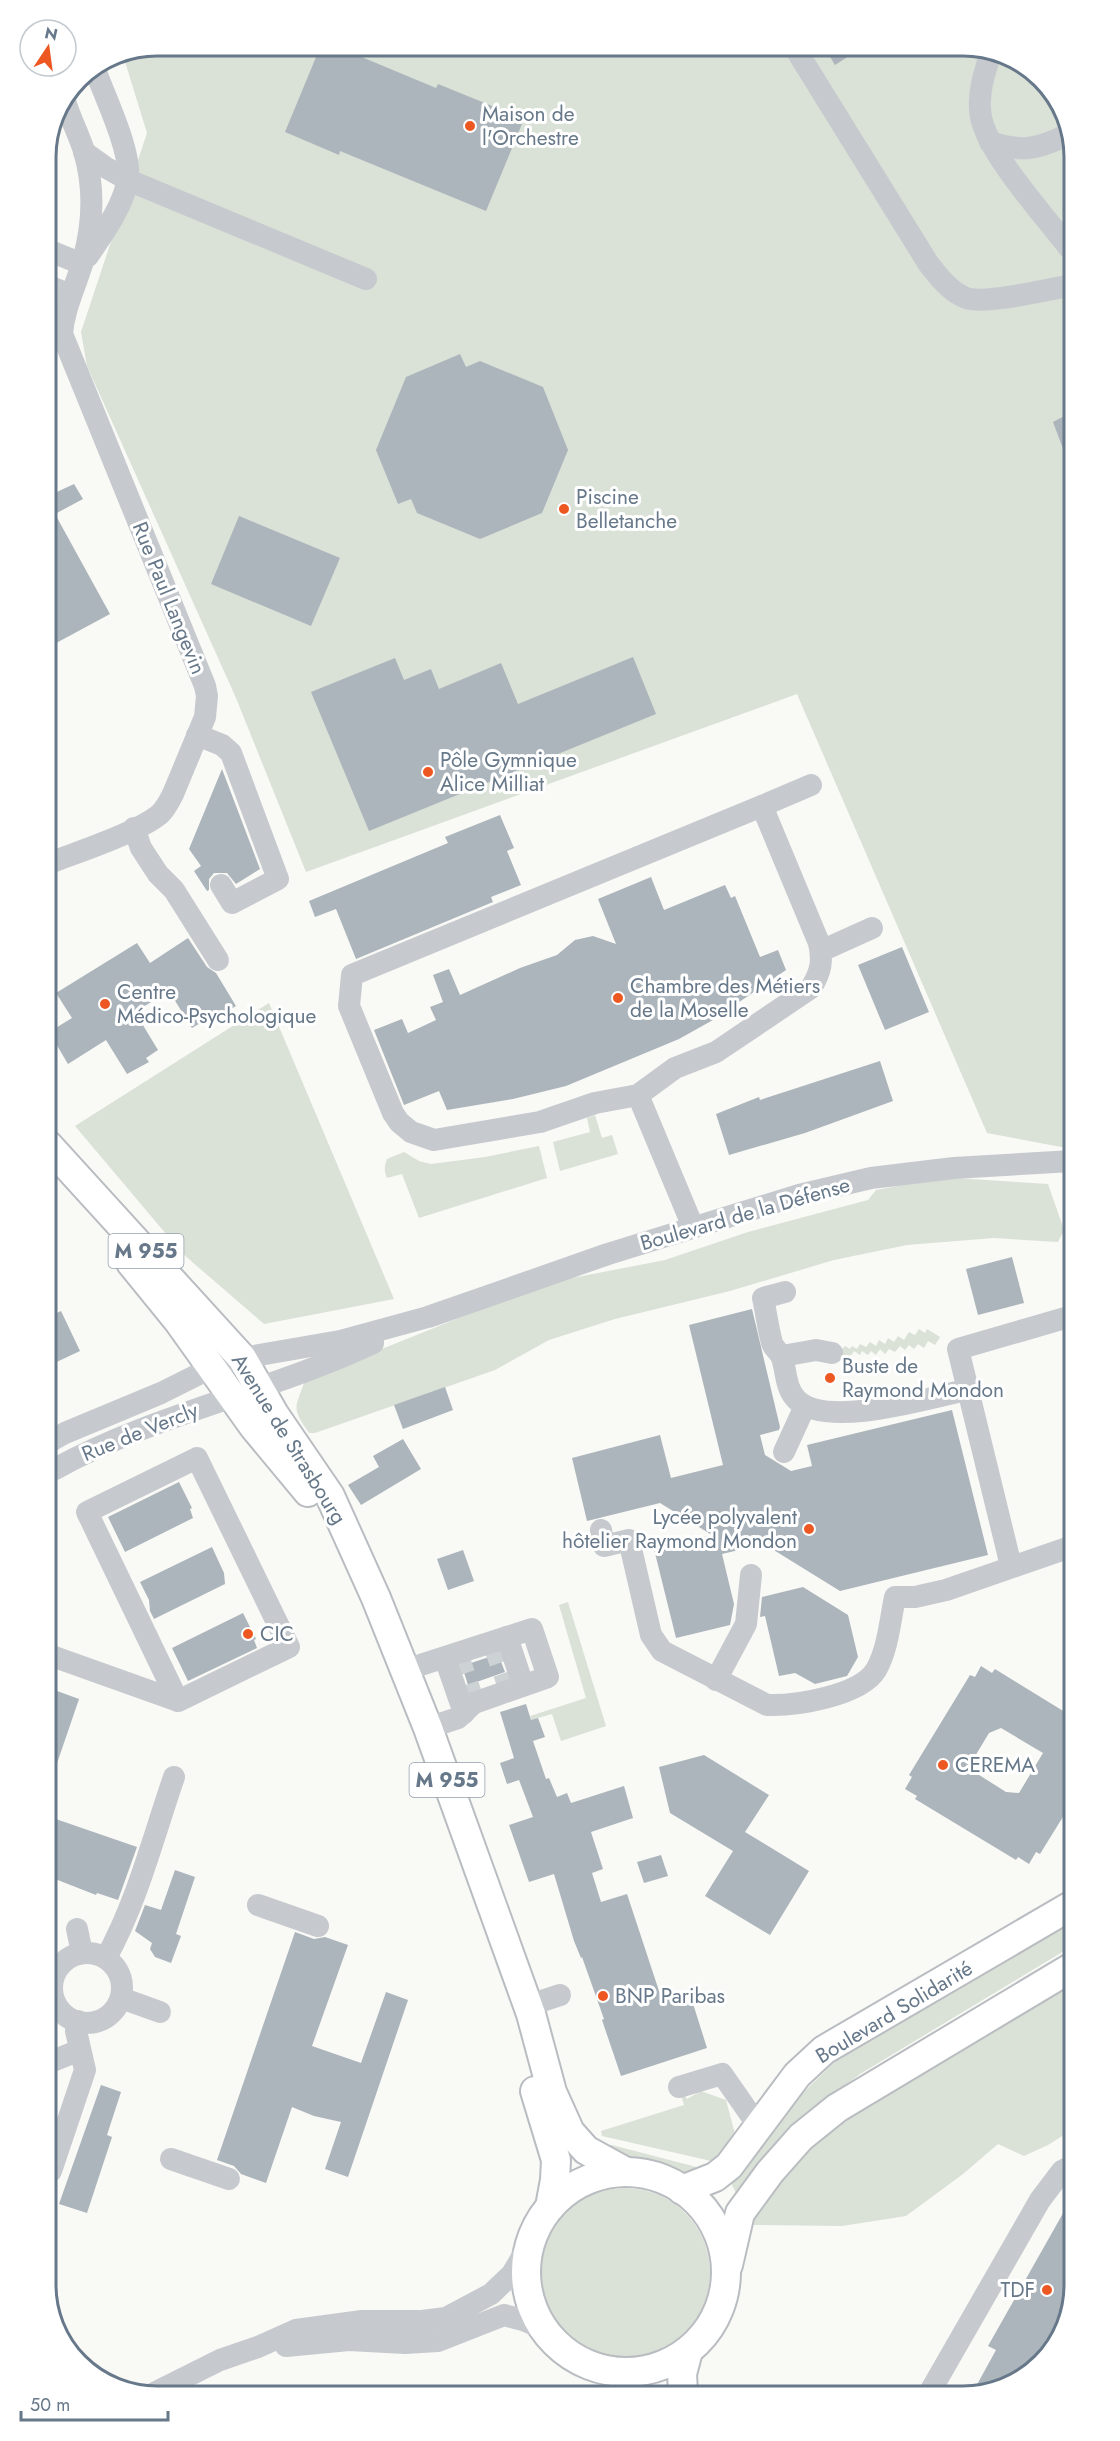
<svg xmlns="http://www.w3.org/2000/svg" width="1120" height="2441" viewBox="0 0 1120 2441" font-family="Jost,sans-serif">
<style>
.green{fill:#dae1d7}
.building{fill:#acb5bb;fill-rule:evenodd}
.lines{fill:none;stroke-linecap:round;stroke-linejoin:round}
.minor-tunnel{stroke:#cdd2d5;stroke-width:22;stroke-dasharray:22 11;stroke-linecap:butt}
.major-casing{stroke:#b9bdc1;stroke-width:32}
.minor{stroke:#c6cace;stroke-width:22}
.major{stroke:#fff;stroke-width:28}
.poi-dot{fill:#ed5822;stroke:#fff;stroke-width:2}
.labels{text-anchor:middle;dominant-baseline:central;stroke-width:6;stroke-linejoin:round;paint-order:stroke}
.shield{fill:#fff;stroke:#94a0ac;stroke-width:1.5}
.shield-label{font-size:20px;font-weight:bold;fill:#667889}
.poi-label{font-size:21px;fill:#667889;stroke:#fff;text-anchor:start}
.street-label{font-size:21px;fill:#667889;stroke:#fff}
.rim{fill:none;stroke:#667889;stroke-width:3}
</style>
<rect width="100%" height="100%" fill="#f9f9f6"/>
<g class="green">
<path d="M 156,45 L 971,45 L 1031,68 L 1069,120 L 1072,1149 L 987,1133 L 797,694 L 306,872 L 236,698 L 87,366 L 81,332 L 147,133 L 122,52 Z"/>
<path d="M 269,1003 L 394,1299 L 264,1324 L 183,1254 L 75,1126 Z"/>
<path d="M 595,1115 L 602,1138 L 612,1135 L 618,1154 L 560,1171 L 553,1142 L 590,1132 L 587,1118 Z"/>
<path d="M 539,1146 L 547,1178 L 419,1218 L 402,1174 L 387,1178 C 384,1171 384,1166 387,1159 L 404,1152 L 419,1161 L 431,1164 L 485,1157 Z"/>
<path d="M 954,1178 L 1048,1184 L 1064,1230 L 1058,1242 L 994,1238 L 907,1245 L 834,1260 L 730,1291 L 615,1319 L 549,1340 L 495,1370 L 315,1433 L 309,1433 C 290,1406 296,1408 305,1380 L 496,1303 L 567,1279 L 665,1260 L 748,1232 L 868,1200 L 876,1190 L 919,1182 Z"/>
<path d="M 919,1329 L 925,1333 L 927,1329 L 940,1337 L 935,1345 L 928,1341 L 924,1348 L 918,1344 L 914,1349 L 909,1345 L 905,1350 L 900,1346 L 895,1352 L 889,1349 L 885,1354 L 880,1349 L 876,1355 L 871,1351 L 868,1355 L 862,1351 L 860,1355 L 854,1351 L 849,1359 L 842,1355 L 842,1349 L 845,1346 L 850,1349 L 852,1346 L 857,1349 L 860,1344 L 866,1347 L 870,1342 L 876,1346 L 879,1340 L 885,1344 L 888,1338 L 894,1342 L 898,1336 L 904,1340 L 909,1332 L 915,1335 Z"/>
<path d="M 568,1602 L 606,1726 L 561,1741 L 552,1714 L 531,1720 L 530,1716 L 586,1698 L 559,1605 Z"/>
<path d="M 1074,1916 L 1074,1945 L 860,2074 L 806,2114 L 738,2197 L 731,2183 L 783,2112 L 843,2054 Z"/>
<path d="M 1074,1966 L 1075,2128 L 1048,2145 L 1024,2156 L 998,2144 L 963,2174 L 906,2216 L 842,2226 L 754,2225 L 740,2213 L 801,2137 Z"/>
<path d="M 701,2091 L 726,2100 L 735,2134 L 722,2151 L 711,2161 L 602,2136 L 601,2131 L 684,2105 L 680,2092 L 683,2092 L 687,2099 Z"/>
<path d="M 606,2145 L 612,2145 L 704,2169 L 689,2175 L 682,2174 L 657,2165 L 631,2161 Z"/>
<circle cx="625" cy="2273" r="85"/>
</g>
<g class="building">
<path d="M 321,45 L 333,45 L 436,88 L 438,84 L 524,119 L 486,211 L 340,151 L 339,155 L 285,132 Z"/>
<path d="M 823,45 L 842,45 L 849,56 L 835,65 Z"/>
<path d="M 460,354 L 466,367 L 480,361 L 543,387 L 568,450 L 542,513 L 480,539 L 417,513 L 411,499 L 398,504 L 376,450 L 406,377 Z"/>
<path d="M 1070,413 L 1070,462 L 1068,462 L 1053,422 Z"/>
<path d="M 74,484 L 83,499 L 55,514 L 110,614 L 47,648 L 46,497 Z"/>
<path d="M 239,516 L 340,558 L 311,626 L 211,584 Z"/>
<path d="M 633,657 L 656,714 L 369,831 L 311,692 L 395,658 L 404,680 L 431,669 L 439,689 L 501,663 L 518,704 Z"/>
<path d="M 222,769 L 260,869 L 236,884 L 227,873 L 214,873 L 209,879 L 209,890 L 207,891 L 194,871 L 201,866 L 189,849 Z"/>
<path d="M 500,815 L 514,848 L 507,851 L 521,885 L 491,897 L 493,902 L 356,959 L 336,909 L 315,917 L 309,901 L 448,843 L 445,837 Z"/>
<path d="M 651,877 L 664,910 L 725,885 L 731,898 L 735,896 L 760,957 L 778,950 L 786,970 L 713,1020 L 679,1039 L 566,1086 L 513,1099 L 447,1110 L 439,1091 L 404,1105 L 374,1030 L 402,1019 L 408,1033 L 436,1020 L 430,1007 L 443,1002 L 433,975 L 449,969 L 460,995 L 520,968 L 557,955 L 575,940 L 593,936 L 616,944 L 598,899 Z"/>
<path d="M 188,938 L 207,967 L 216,973 L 236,1006 L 211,1021 L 209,1018 L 192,1028 L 169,991 L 135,1012 L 158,1050 L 146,1058 L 149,1062 L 127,1074 L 106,1040 L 68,1064 L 49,1032 L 72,1018 L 56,993 L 137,943 L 150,963 Z"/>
<path d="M 902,947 L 929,1012 L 885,1030 L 858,965 Z"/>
<path d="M 880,1061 L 893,1101 L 805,1133 L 729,1155 L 716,1114 L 759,1097 L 760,1100 Z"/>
<path d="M 1012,1257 L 1024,1303 L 978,1315 L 966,1269 Z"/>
<path d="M 752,1309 L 780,1427 L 779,1430 L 760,1435 L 765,1455 L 791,1471 L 812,1466 L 807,1445 L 952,1410 L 988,1555 L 840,1591 L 764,1544 L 722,1554 L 734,1604 L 730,1625 L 676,1638 L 654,1549 L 712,1535 L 660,1503 L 587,1521 L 572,1458 L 660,1435 L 671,1478 L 723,1465 L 689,1325 Z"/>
<path d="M 61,1311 L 80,1351 L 48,1366 L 48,1317 Z"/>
<path d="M 445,1387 L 453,1410 L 403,1429 L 394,1405 Z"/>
<path d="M 403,1439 L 421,1469 L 361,1505 L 348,1485 L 379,1467 L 373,1456 Z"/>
<path d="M 179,1482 L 192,1508 L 190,1509 L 193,1518 L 125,1552 L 108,1517 Z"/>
<path d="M 212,1547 L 224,1573 L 225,1584 L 154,1619 L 150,1611 L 149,1600 L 140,1582 Z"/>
<path d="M 463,1550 L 474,1581 L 448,1590 L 437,1559 Z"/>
<path d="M 803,1587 L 848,1615 L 858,1657 L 847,1676 L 815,1684 L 795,1673 L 779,1676 L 765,1616 L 760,1617 L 762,1597 Z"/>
<path d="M 243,1613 L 256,1639 L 254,1640 L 257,1648 L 188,1681 L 172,1648 Z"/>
<path d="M 498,1654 L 505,1672 L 468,1685 L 462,1666 Z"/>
<path d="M 981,1666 L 992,1673 L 995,1669 L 1073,1717 L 1074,1799 L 1040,1854 L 1036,1852 L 1029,1864 L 1018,1857 L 1016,1860 L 915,1799 L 917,1796 L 905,1789 L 912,1777 L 909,1775 L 970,1675 L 975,1677 ZM 1001,1728 L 1043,1753 L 1019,1793 L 1006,1792 L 968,1768 L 989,1733 Z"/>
<path d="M 49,1688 L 79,1699 L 52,1778 L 50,1777 Z"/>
<path d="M 526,1704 L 531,1720 L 538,1718 L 545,1737 L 533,1741 L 546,1779 L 549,1778 L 557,1797 L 567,1793 L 571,1803 L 624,1786 L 633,1818 L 591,1832 L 603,1869 L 592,1873 L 601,1902 L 627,1894 L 662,2000 L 689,1991 L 707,2048 L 621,2076 L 602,2020 L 604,2019 L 582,1957 L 581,1958 L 574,1941 L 554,1874 L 529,1882 L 509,1825 L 533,1817 L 519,1780 L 507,1784 L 500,1763 L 514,1758 L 500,1712 Z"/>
<path d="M 704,1755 L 769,1795 L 745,1832 L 809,1871 L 770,1935 L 705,1896 L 733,1851 L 670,1813 L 659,1767 Z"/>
<path d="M 50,1817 L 137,1847 L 118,1900 L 97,1893 L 96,1895 L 50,1877 Z"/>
<path d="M 661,1855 L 668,1876 L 644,1883 L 637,1862 Z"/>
<path d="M 175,1870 L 195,1877 L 176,1934 L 181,1936 L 171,1963 L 155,1957 L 150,1949 L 152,1943 L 135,1931 L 145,1905 L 161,1910 Z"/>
<path d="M 295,1932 L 314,1939 L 325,1937 L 348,1945 L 312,2046 L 361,2063 L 386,1992 L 408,2000 L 348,2177 L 325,2169 L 341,2122 L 314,2116 L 292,2107 L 266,2183 L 241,2174 L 234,2166 L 217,2160 Z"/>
<path d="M 101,2085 L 121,2092 L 107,2135 L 112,2137 L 87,2213 L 59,2204 Z"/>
<path d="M 1075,2192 L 1075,2285 L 1072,2294 L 1056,2321 L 1063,2325 L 1056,2347 L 1000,2390 L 974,2390 L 996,2350 L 988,2346 Z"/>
</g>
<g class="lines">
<g class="minor-tunnel">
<path d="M 493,1642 L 510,1690"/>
<path d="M 457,1653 L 474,1703"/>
</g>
<g class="major-casing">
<g id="major">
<path d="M 48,1145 L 242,1358 L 274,1414 L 330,1496 L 376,1598 L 428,1728 L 531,2014 L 552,2092 L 570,2132 L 586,2150 L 626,2172"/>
<path d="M 131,1263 L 179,1322 L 254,1427 L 308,1492"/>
<path d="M 535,2091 L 556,2160 L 555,2180 L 550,2207"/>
<circle cx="626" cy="2272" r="100"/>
<path d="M 682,2190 L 715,2177 L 729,2166 L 797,2075 L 824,2050 L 1074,1904"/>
<path d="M 728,2265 L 740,2213 L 770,2172 L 801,2137 L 837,2108 L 1074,1966"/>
<path d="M 683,2392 L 682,2374 L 688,2351"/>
</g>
</g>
<g class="minor">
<path d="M 793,45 L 928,263 C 938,276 950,292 966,298 C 986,305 1047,289 1069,286"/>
<path d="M 991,53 C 984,73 977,95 981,117 C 988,154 1045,216 1069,248"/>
<path d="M 990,142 C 1023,153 1038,149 1069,134"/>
<path d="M 84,152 L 105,167 L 128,180 L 366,279"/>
<path d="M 45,249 L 82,264"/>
<path d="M 88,256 C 103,234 125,204 128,177 C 131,150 104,95 94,67"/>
<path d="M 46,285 L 70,295"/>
<path d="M 197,735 L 222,745 L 231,753 L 278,879 L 232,903 L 221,885"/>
<path d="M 762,806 L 819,943 C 823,961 821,972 811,988 L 716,1052 L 675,1068 L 638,1095 L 595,1103 L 540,1122 L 434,1140 L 411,1132 L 399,1122 L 393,1113 L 349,1006 L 352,975 Z"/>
<path d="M 762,806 L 811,785"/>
<path d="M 134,828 L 141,848 L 158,874 L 174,890 L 218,960"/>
<path d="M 47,864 C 77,852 137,833 160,814 C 166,808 169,802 173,794 L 205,717 L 207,696 L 205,686 L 62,334 C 64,308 75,288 82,264 C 93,227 95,188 84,151 C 79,135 71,120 66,104"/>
<path d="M 821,951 L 872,928"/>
<path d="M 638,1095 L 693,1227"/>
<path d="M 785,1292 L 763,1298 C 766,1312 768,1328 772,1343 C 774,1349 780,1352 782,1358 C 787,1373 785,1388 797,1400 C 827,1429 929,1398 966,1390"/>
<path d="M 782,1356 L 816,1350 L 832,1353"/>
<path d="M 49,1442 L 65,1433 L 161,1393 L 213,1367 L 242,1358 L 340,1341 L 428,1317 L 608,1254 L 799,1195 L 871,1178 L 954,1168 L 1072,1161"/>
<path d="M 784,1452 L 805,1406"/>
<path d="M 49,1470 L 55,1469 C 155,1414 269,1392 373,1343"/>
<path d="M 601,1530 L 604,1546 L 629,1540 L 651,1635 L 662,1651 L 767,1705 C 795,1706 860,1696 876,1670 C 888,1649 890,1621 895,1597 L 915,1597 L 946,1590 L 1073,1546"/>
<path d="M 1011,1566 L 958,1349 L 1072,1316"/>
<path d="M 507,1637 L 523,1685"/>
<path d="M 49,1655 L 178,1701 L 289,1647 L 197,1458 L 87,1512 L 178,1701"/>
<path d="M 445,1658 L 464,1713"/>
<path d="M 405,1670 L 532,1629 L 548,1677 L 474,1703 L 458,1718 L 428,1728"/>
<path d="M 716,1680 L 746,1624 L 751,1575"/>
<path d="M 258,1905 L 318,1926"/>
<path d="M 77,1929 L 82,1953"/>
<circle cx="87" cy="1988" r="35"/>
<path d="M 106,1958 C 137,1902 153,1838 174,1777"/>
<path d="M 121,1998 L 160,2012"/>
<path d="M 527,2006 L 560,1995"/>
<path d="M 50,2062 L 80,2050"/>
<path d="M 679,2087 L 722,2074 L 759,2127"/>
<path d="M 171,2159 L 229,2179"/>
<path d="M 51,2171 L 85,2070 L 76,2031 L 78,2021"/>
<path d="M 286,2346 L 349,2340 L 405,2343 L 438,2341 L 504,2315 L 523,2320 L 544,2329"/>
<path d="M 931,2390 L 1040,2200 L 1062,2171 L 1075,2164"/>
<path d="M 148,2396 L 220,2360 L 258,2347 L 296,2330 L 362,2321 L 422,2321 L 446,2318 L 491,2294 L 512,2274 L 529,2245"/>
</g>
<use href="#major" class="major"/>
</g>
<g class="poi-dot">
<circle cx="470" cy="126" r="6"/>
<circle cx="564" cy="509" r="6"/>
<circle cx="428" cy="772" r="6"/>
<circle cx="618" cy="998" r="6"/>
<circle cx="105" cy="1004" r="6"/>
<circle cx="830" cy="1378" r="6"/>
<circle cx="809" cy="1529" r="6"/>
<circle cx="248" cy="1634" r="6"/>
<circle cx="943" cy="1765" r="6"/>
<circle cx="603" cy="1996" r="6"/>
<circle cx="1047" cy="2290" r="6"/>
</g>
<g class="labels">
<g class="shield">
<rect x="108.5" y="1234" width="75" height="34" rx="4.5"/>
<rect x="409.5" y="1763" width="75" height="34" rx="4.5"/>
</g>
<g class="shield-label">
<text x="146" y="1251">M 955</text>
<text x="447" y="1780">M 955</text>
</g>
<g class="poi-label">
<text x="482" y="114">Maison de<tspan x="482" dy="24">l'Orchestre</tspan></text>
<text x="576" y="497">Piscine<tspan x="576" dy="24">Belletanche</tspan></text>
<text x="440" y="760">Pôle Gymnique<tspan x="440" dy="24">Alice Milliat</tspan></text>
<text x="630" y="986">Chambre des Métiers<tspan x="630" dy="24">de la Moselle</tspan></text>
<text x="117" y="992">Centre<tspan x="117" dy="24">Médico-Psychologique</tspan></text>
<text x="842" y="1366">Buste de<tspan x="842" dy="24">Raymond Mondon</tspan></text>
<text x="797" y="1517" text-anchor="end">Lycée polyvalent<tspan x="797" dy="24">hôtelier Raymond Mondon</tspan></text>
<text x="260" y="1634">CIC</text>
<text x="955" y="1765">CEREMA</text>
<text x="615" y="1996">BNP Paribas</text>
<text x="1035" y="2290" text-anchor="end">TDF</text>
</g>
<g class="street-label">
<text transform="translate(169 598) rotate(68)">Rue Paul Langevin</text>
<text transform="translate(745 1214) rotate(-16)">Boulevard de la Défense</text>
<text transform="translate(140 1432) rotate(-22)">Rue de Vercly</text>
<text transform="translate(289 1439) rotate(58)">Avenue de Strasbourg</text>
<text transform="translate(894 2012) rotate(-31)">Boulevard Solidarité</text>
</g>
</g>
<path d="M0 0H1120V2441H0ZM157 56H963A101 101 0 0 1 1064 157V2285A101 101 0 0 1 963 2386H157A101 101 0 0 1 56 2285V157A101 101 0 0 1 157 56Z" fill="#fff" fill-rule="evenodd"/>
<path class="rim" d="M157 56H963A101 101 0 0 1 1064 157V2285A101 101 0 0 1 963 2386H157A101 101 0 0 1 56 2285V157A101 101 0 0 1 157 56Z"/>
<g transform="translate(48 48) rotate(13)"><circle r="28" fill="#ffffff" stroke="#c2c9d0" stroke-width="1.5"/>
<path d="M0-4.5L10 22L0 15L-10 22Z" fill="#ed5822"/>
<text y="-9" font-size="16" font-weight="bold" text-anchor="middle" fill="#667889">N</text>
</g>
<path d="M21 2411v9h147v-9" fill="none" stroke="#667889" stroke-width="3"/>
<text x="30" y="2411" font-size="18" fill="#667889" stroke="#ffffff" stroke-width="4.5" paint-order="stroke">50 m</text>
</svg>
